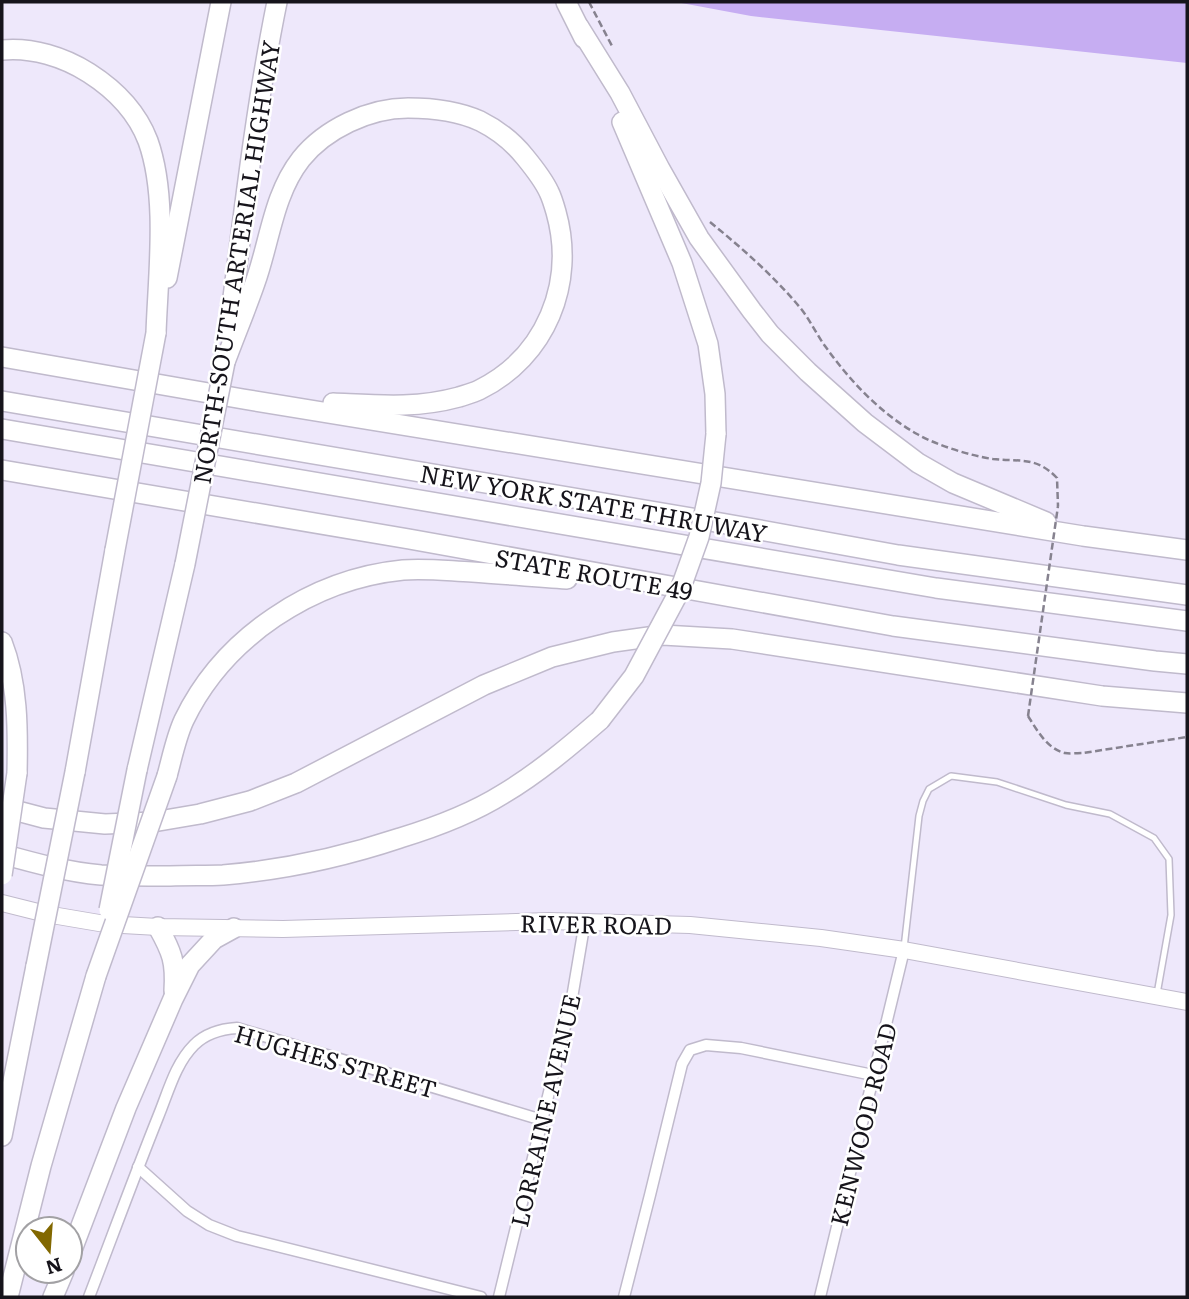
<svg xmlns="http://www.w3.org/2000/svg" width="1189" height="1299" viewBox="0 0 1189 1299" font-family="Literata,serif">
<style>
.water{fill:#c6adf2}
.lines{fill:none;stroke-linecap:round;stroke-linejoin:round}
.lane-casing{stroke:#c0bacc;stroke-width:8}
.street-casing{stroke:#c0bacc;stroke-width:13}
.secondary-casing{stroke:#c0bacc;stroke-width:18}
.highway-casing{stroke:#c0bacc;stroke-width:22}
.path{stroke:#86828f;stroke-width:2.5;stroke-dasharray:7 3.5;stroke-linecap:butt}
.lane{stroke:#fff;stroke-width:5}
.street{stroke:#fff;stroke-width:10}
.secondary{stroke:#fff;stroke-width:16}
.highway{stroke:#fff;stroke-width:19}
.highway-bridge-casing{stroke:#c0bacc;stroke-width:22;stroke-linecap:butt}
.path-bridge{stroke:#86828f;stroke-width:2.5;stroke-dasharray:7 3.5;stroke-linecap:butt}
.highway-bridge{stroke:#fff;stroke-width:19}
.labels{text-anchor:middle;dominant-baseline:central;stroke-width:5;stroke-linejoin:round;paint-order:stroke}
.street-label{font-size:24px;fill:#16141b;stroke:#fff}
</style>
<rect width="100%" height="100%" fill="#eee8fb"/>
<path class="water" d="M 676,2 L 1187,2 L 1187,63 L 751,16 Z"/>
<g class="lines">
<g class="lane-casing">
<path id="lane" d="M 904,948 L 919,816 L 923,801 L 929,789 L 951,776 L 997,782 L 1066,805 L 1110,814 L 1154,838 L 1169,859 L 1171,915 L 1157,994"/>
</g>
<g class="street-casing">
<g id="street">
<path d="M 138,1167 L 187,1211 L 209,1225 L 237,1236 L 481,1297"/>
<path d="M 89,1297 C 112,1237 134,1177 158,1117 C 168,1093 175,1064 194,1045 C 206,1033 220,1029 237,1028 L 542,1120"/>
<path d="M 499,1297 L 572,998 L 585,921"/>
<path d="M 624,1297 L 650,1195 L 682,1064 L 690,1050 L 706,1045 L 741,1048 L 873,1075"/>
<path d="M 820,1297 L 904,950"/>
</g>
</g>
<g class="secondary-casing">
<path id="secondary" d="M 2,903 L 46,914 L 105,924 L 158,927 L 283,929 L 549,921 L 690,925 L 821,938 L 904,950 L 1187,1002"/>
</g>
<g class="highway-casing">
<g id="highway">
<path d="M 566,2 L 584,38"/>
<path d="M 579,27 L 620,93 L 660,169 L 699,238 L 752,311 L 770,334 L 808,372 L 865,423 L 918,463 L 953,483 L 1046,522"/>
<path d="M 2,50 C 32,47 64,57 89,73 C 114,89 137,112 148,141 C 168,197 158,274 156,333"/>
<path d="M 622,122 L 682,263 L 708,344 L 715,394 L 716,434"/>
<path d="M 167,278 L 221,2"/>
<path d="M 229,329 C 243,220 255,110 277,2"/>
<path d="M 2,357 L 243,399 L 1083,536 L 1187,550"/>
<path d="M 225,362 C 235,335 246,309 255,283 C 270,241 273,195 301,159 C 325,129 369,108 408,108 C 432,108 458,111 480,121 C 498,130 513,142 525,157 C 534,168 543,179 549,192 C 552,198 554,205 556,212 C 576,283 546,357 479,390 C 473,393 465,395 459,397 C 415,409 377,405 333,403"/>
<path d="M 2,401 L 721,523 L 898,555 L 1187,595"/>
<path d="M 2,429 L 936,588 L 1187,621"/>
<path d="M 2,470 L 409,539 L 893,626 L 1155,661 L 1187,664"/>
<path d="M 2,642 C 18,683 18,729 17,773"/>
<path d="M 137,770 L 185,564"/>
<path d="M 75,772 L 115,550"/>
<path d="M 167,776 C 172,758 176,737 184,720 C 224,637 312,579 403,570 C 425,568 449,571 472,572 C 503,574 535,577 567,579"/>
<path d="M 2,807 L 44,818 L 105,824 L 153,822 L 200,814 L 250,801 L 296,783 L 484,685 L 552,657 L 613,642 L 663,635 L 732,639 L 1102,696 L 1187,703"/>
<path d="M 2,854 C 34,863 67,872 101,875 C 124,876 147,876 170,876 C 188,875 206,876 223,875 C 283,870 343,857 400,838 C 436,827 471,814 503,794 C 538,773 569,747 600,720"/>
<path d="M 158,927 C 172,952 176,962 174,991"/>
<path d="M 2,1136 L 36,966"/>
<path d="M 70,1255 L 126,1108 L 173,999 L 190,965 L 214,939 L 234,928"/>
<path d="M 8,1297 L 41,1166 L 96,976"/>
<path d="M 53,1297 L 64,1271"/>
</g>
</g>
<g class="path">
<path d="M 589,2 L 612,46"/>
<path d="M 710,222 C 743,249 775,277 802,310 C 811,322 817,335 825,346 C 850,381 880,413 917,434 C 936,445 971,456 993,459 C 1020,462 1036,456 1057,478 L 1058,506"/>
<path d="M 1028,716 C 1037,730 1047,749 1065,753 C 1070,754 1078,753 1083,753 L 1187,737"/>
</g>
<use href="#lane" class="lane"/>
<use href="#street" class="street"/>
<use href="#secondary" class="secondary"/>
<use href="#highway" class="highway"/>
<g class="highway-bridge-casing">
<g id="highway-bridge">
<path d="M 115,550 L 156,333"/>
<path d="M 185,564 L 225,362"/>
<path d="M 600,720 L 634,676 L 680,590 L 699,537 L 711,483 L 716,434"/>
<path d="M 2,875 L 17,773"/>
<path d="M 109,910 L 137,770"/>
<path d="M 36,966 L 75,772"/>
<path d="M 96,976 L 167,776"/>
</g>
</g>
<path class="path-bridge" d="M 1028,716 L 1058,506"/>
<use href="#highway-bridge" class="highway-bridge"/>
</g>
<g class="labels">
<g class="street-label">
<text transform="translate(235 262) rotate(-81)">NORTH-SOUTH ARTERIAL HIGHWAY</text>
<text transform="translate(594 502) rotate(10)">NEW YORK STATE THRUWAY</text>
<text transform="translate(594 573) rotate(10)">STATE ROUTE 49</text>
<text transform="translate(596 923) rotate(1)">RIVER ROAD</text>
<text transform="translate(336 1060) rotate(16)">HUGHES STREET</text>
<text transform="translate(544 1110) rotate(-77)">LORRAINE AVENUE</text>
<text transform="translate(862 1124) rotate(-76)">KENWOOD ROAD</text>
</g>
</g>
<rect width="1189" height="1299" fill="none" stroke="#16141b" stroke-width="7"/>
<g transform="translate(49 1250) rotate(163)"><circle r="33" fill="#ffffff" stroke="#a2a1a4" stroke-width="2"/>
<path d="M0-5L12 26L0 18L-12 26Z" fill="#826800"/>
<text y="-10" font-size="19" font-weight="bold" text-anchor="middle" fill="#16141b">N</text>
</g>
</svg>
